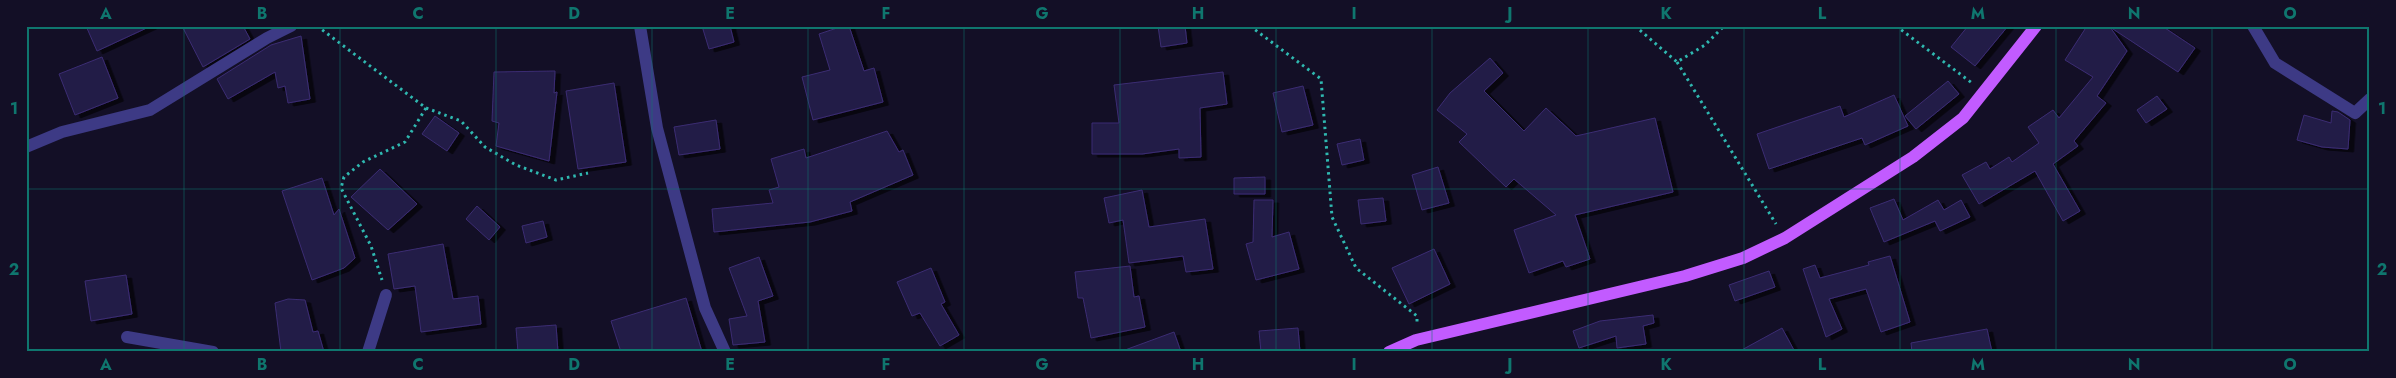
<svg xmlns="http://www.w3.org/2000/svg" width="2396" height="378" viewBox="0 0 2396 378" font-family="Jost,sans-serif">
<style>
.building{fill:#241b47;stroke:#3b2d73;filter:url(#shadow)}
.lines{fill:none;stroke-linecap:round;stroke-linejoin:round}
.path{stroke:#2fb8b0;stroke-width:3;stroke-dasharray:2.5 4;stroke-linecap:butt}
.minor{stroke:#3d3a85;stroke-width:12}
.primary{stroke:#c25bff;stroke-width:12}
.grid{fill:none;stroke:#0f766e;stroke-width:1;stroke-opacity:0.55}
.neatline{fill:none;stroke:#0f766e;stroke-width:2}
.grid-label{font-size:16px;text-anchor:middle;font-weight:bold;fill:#0f766e}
</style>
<defs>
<filter id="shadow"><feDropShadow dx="5.5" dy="3" stdDeviation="0" flood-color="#0009"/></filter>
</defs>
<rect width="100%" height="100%" fill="#130f26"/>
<g class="building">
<path d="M 86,26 L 151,26 L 97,51 Z"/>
<path d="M 182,26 L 243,26 L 250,39 L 203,67 Z"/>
<path d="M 702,26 L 730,26 L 734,42 L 709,49 Z"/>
<path d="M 843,26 L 849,26 L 864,71 L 874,68 L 883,102 L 813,120 L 802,77 L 830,70 L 819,34 Z"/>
<path d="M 1158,26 L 1185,26 L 1187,43 L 1161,47 Z"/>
<path d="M 1968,26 L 2008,26 L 1975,66 L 1951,47 Z"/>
<path d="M 2087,26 L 2162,26 L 2195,48 L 2178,72 L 2110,27 L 2127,51 L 2097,96 L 2106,103 L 2074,141 L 2078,146 L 2053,164 L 2080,211 L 2063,221 L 2035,171 L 1979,204 L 1962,175 L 1986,162 L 1990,169 L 2009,157 L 2012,162 L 2039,143 L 2028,127 L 2053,110 L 2059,118 L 2093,77 L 2065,60 Z"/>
<path d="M 301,36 L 310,99 L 288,103 L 285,86 L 278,88 L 275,72 L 228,99 L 217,79 L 271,45 Z"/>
<path d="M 102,57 L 118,98 L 75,115 L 59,74 Z"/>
<path d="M 1490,58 L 1503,73 L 1484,91 L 1524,131 L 1546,108 L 1576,136 L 1655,118 L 1673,192 L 1575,215 L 1590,259 L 1566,267 L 1563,261 L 1529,273 L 1514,230 L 1556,215 L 1514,179 L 1506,187 L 1459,142 L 1467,134 L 1437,110 L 1450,93 Z"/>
<path d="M 555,71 L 554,93 L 557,92 L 549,161 L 496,146 L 499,123 L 492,121 L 494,72 Z"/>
<path d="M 1223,72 L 1227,104 L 1200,108 L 1201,157 L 1179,158 L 1179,149 L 1142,154 L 1092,154 L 1092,123 L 1119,123 L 1114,85 Z"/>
<path d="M 1948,81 L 1959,94 L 1916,129 L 1905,116 Z"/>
<path d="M 614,83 L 626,162 L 578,169 L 566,91 Z"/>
<path d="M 1303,86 L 1313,125 L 1282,132 L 1273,93 Z"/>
<path d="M 1894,95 L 1908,126 L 1865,145 L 1862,138 L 1769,169 L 1757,134 L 1840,106 L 1844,117 Z"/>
<path d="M 2157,96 L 2167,109 L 2146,123 L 2137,110 Z"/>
<path d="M 2332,111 L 2338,112 L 2350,120 L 2348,149 L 2322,147 L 2297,140 L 2304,115 L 2331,123 Z"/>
<path d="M 435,116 L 459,133 L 447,151 L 422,134 Z"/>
<path d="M 716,120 L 720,149 L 679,155 L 674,127 Z"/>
<path d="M 887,131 L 899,152 L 903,150 L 913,175 L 850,202 L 852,211 L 810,222 L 714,232 L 712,209 L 773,203 L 769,190 L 779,187 L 771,159 L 804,149 L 806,158 Z"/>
<path d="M 1360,139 L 1364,160 L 1342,165 L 1337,144 Z"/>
<path d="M 1438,167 L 1449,203 L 1422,210 L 1412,175 Z"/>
<path d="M 380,169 L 417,204 L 388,230 L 351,197 Z"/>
<path d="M 1265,177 L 1265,194 L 1234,194 L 1234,178 Z"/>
<path d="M 322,178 L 334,215 L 339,209 L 355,258 L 344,268 L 312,280 L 282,191 Z"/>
<path d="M 1142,190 L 1149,227 L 1205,219 L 1213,269 L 1186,272 L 1183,256 L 1129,263 L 1123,220 L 1109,223 L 1104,198 Z"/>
<path d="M 1383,198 L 1386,221 L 1361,224 L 1358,200 Z"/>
<path d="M 1894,199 L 1903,220 L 1938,200 L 1944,210 L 1961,200 L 1970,217 L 1940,231 L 1935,221 L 1884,242 L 1870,208 Z"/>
<path d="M 1254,200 L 1273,200 L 1272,237 L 1289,232 L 1299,269 L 1256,280 L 1246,244 L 1253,242 Z"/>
<path d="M 477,206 L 500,227 L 489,240 L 466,219 Z"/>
<path d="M 543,221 L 547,237 L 526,243 L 522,226 Z"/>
<path d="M 443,244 L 453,299 L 478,296 L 481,324 L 421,332 L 415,286 L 394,289 L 388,254 Z"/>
<path d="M 1434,249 L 1450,284 L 1409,304 L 1392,268 Z"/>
<path d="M 1890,256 L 1910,322 L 1881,332 L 1866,289 L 1829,299 L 1842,329 L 1826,337 L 1803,269 L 1815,265 L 1820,278 L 1869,265 L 1868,262 Z"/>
<path d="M 759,257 L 773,296 L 758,301 L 765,342 L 733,345 L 729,319 L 747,316 L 729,268 Z"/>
<path d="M 1130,266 L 1134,297 L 1139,296 L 1145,327 L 1091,338 L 1083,298 L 1078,298 L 1075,272 Z"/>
<path d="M 931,268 L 945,302 L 941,304 L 959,335 L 940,346 L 920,313 L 912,316 L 897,282 Z"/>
<path d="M 1769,271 L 1775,287 L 1735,301 L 1729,285 Z"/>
<path d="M 126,275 L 132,314 L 91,321 L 85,281 Z"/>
<path d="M 686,298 L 702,352 L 621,352 L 611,321 Z"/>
<path d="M 288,299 L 305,300 L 313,332 L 318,331 L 324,352 L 281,352 L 275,303 Z"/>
<path d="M 1653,315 L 1654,323 L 1643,326 L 1646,344 L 1617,348 L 1616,336 L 1579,348 L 1573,331 L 1600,321 Z"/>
<path d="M 556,325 L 558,352 L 518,352 L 516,328 Z"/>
<path d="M 1298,328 L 1300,352 L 1261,352 L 1259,331 Z"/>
<path d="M 1782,328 L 1795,352 L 1738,352 Z"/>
<path d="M 1987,329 L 1992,352 L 1912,352 L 1911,343 Z"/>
<path d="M 1174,332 L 1181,352 L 1126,352 L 1125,350 Z"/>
</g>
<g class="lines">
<g class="path">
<path d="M 317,26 L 426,108 L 405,142 L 363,162 L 344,177 L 341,188 L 371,246 L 382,280"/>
<path d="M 1250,26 L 1321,79 L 1332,217 L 1356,268 L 1417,316 L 1417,323"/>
<path d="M 1635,26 L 1677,62 L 1705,45 L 1724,26"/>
<path d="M 1896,26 L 1972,83"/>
<path d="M 1677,62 L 1776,224"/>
<path d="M 426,108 L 461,121 L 485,147 L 516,165 L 556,180 L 588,173"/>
</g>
<g class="minor">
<path d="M 640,26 L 657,128 L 705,308 L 725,352"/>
<path d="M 2253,26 L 2275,63 L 2355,113 L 2370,99"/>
<path d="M 26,147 L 62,132 L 150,110 L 267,38 L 291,26"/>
<path d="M 127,337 L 213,352"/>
<path d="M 368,352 L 386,295"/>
</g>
<path class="primary" d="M 1389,352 L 1416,340 L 1685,276 L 1743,258 L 1785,238 L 1913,157 L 1963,118 L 2036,26"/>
</g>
<path class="grid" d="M 184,26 L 184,352M 340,26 L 340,352M 496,26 L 496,352M 652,26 L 652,352M 808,26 L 808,352M 964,26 L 964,352M 1120,26 L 1120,352M 1276,26 L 1276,352M 1432,26 L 1432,352M 1588,26 L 1588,352M 1744,26 L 1744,352M 1900,26 L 1900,352M 2056,26 L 2056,352M 2212,26 L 2212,352M 26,189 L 2370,189"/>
<rect width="2396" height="378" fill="none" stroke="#130f26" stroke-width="55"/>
<rect x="28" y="28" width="2340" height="322" class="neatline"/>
<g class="grid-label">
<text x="106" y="19">A</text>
<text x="262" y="19">B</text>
<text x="418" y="19">C</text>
<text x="574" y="19">D</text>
<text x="730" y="19">E</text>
<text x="886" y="19">F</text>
<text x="1042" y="19">G</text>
<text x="1198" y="19">H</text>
<text x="1354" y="19">I</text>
<text x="1510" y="19">J</text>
<text x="1666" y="19">K</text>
<text x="1822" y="19">L</text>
<text x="1978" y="19">M</text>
<text x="2134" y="19">N</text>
<text x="2290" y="19">O</text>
<text x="14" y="114">1</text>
<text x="2382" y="114">1</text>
<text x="14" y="275">2</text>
<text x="2382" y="275">2</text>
<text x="106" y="370">A</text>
<text x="262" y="370">B</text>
<text x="418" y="370">C</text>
<text x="574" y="370">D</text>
<text x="730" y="370">E</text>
<text x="886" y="370">F</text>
<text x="1042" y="370">G</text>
<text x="1198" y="370">H</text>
<text x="1354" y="370">I</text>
<text x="1510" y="370">J</text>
<text x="1666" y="370">K</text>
<text x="1822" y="370">L</text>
<text x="1978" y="370">M</text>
<text x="2134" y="370">N</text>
<text x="2290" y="370">O</text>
</g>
</svg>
